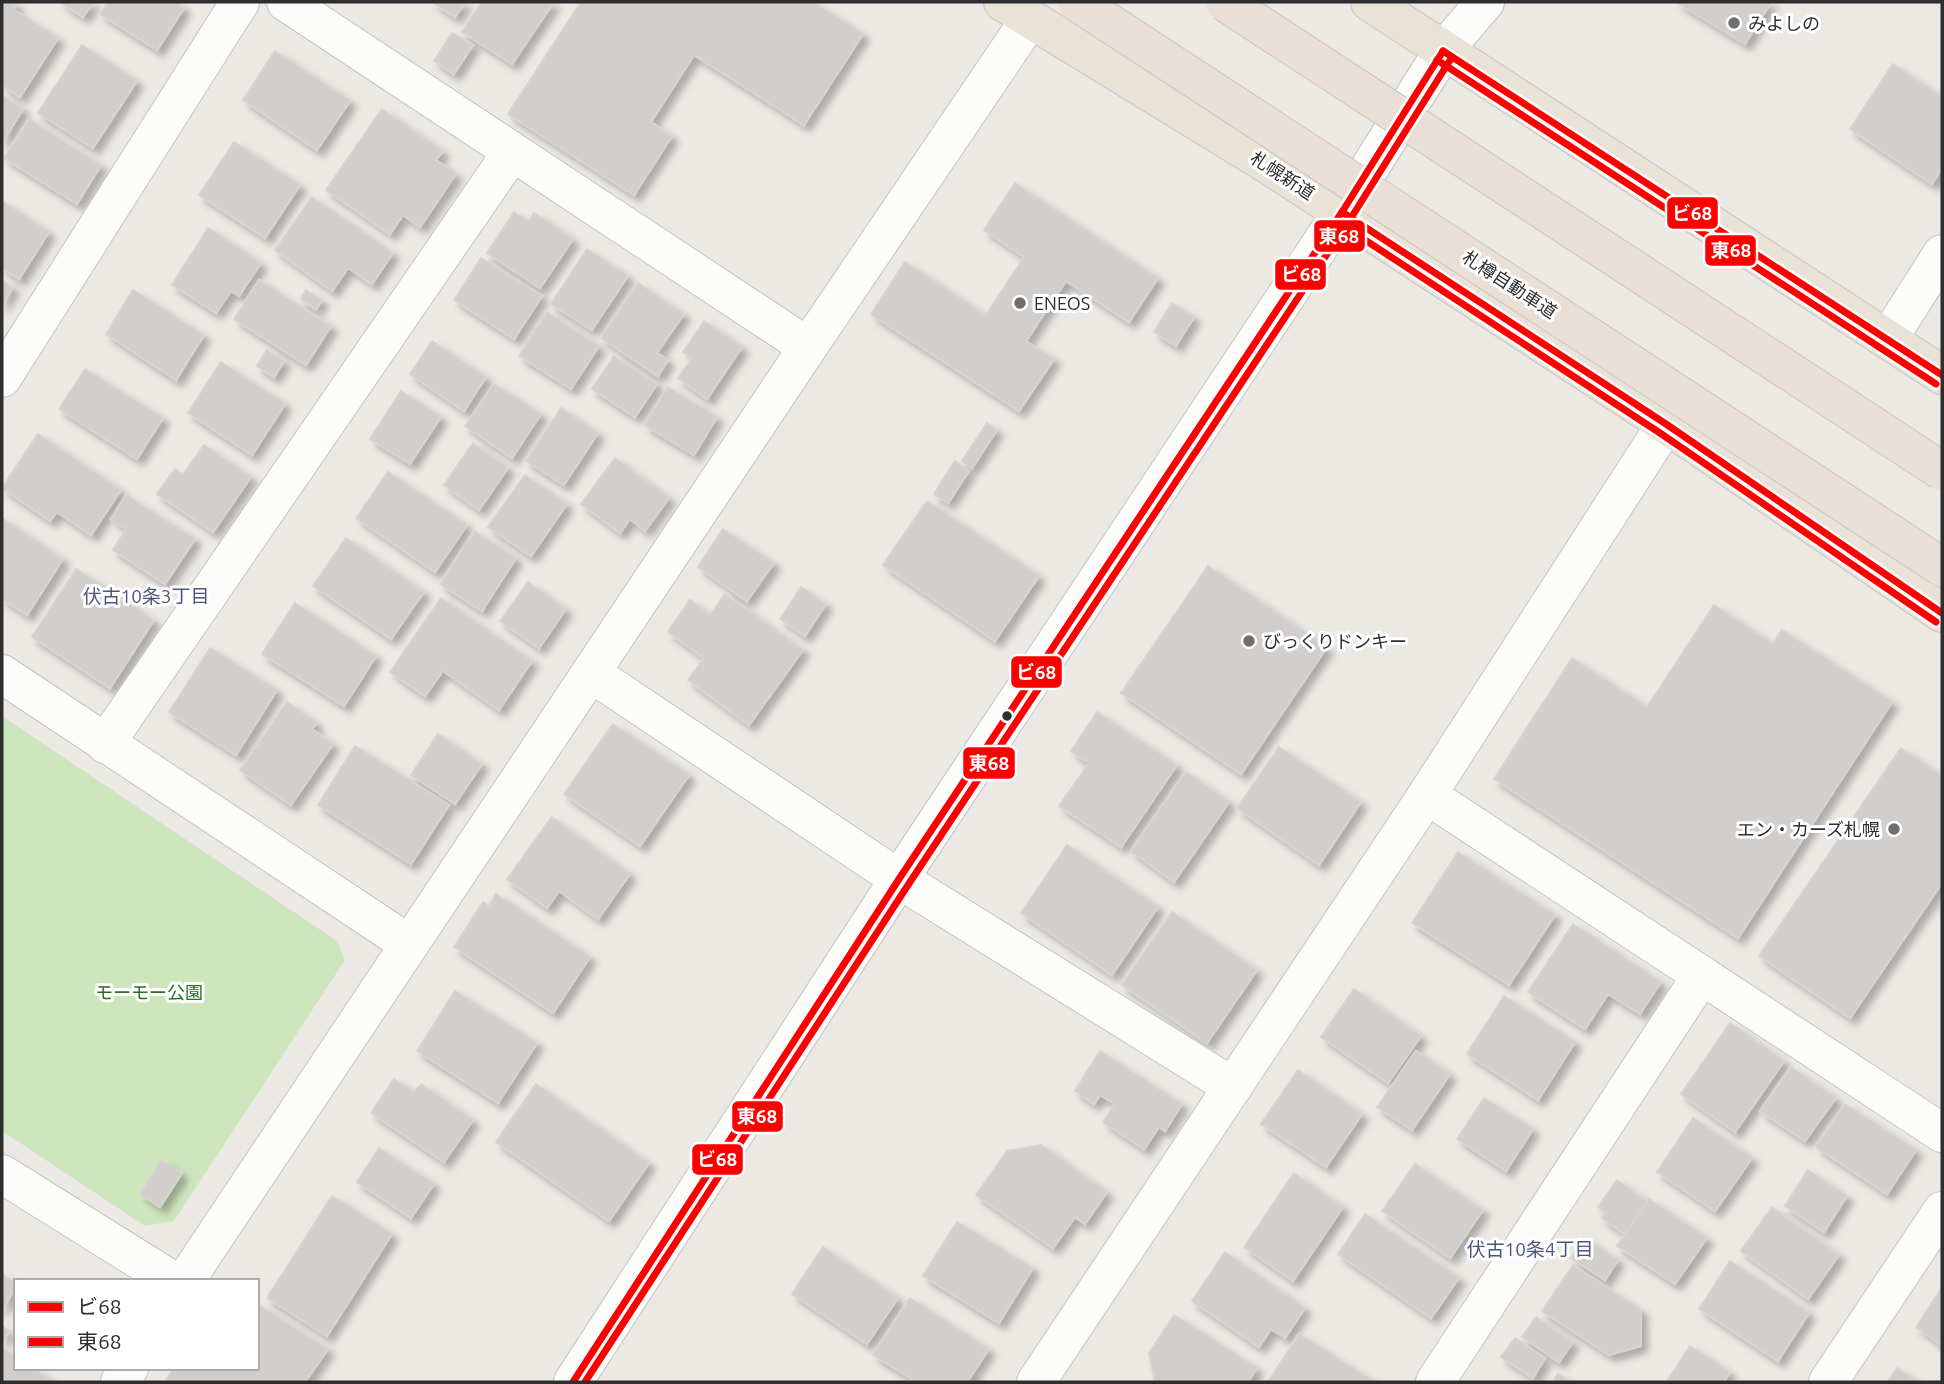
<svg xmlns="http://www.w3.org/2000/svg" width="1944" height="1384" viewBox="0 0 1944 1384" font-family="Ubuntu,'Noto Sans JP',sans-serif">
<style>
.green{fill:#cee6be}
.building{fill:#d1cecb;stroke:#d7d4d0;stroke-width:2;filter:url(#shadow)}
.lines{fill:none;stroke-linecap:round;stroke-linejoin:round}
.minor-casing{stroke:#c5c4c5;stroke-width:40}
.tertiary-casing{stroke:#c5c4c5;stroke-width:40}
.trunk-casing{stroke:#c6c5c4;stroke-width:40}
.minor{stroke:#fcfcfb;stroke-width:38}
.tertiary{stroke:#fcfcfb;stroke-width:38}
.trunk{stroke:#e9e2d6;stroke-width:38}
.motorway-bridge-casing{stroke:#c6c5c4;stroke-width:40;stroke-linecap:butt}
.motorway-bridge{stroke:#eadfd6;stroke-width:38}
.bus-1-casing{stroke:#fff;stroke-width:12}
.bus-2-casing{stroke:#fff;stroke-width:12}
.bus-1{stroke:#f00;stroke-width:7}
.bus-2{stroke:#f00;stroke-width:7}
.poi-dot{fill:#706f6e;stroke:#fff;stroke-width:2.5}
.bus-dot{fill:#2e2e2e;stroke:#fff;stroke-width:2.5}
.labels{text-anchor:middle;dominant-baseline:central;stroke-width:6;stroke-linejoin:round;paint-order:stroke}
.poi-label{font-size:18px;fill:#2e2e2e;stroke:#fff;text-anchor:start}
.street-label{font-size:18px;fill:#2e2e2e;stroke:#fff}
.park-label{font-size:18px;fill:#2c6e1b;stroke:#fff}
.neighbourhood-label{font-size:19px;fill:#4d5680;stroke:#fff}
.line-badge{stroke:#fff;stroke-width:2.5}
.badge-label{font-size:19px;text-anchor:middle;font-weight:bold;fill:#fff}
</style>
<defs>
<filter id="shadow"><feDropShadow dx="6" dy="6" stdDeviation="3.5" flood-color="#0004"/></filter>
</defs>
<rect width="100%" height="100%" fill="#ece8e4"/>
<path class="green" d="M 2,716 L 337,941 L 345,960 L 174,1221 L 145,1226 L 2,1131 Z"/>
<g class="building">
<path d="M 2,2 L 15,2 L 17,3 L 13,9 L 58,38 L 20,97 L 2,85 Z"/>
<path d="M 60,2 L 93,2 L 83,17 Z"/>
<path d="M 108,2 L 179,2 L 178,4 L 184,8 L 157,50 L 100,14 Z"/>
<path d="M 432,2 L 465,2 L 455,17 Z"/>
<path d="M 482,2 L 554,2 L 512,64 L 462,32 Z"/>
<path d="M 581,2 L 813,2 L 863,34 L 804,125 L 694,55 L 651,122 L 672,136 L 634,195 L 508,114 Z"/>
<path d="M 1676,2 L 1771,2 L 1745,44 Z"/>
<path d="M 452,33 L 473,45 L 454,74 L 434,61 Z"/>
<path d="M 82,45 L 137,81 L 93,148 L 38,113 Z"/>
<path d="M 275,51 L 350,101 L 317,150 L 243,100 Z"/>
<path d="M 1893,64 L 1942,97 L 1942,168 L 1932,184 L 1850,129 Z"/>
<path d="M 2,95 L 23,109 L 2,143 Z"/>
<path d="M 382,109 L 443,151 L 436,160 L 456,174 L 420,227 L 403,215 L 390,234 L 326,190 Z"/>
<path d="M 29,119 L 101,165 L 77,204 L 4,158 Z"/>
<path d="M 234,142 L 300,185 L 265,238 L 199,195 Z"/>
<path d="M 1015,183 L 1158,278 L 1129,322 L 1066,281 L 1026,341 L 1054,359 L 1019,411 L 871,314 L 905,262 L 986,315 L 1024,257 L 984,230 Z"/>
<path d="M 312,197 L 393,253 L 372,284 L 348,268 L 332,291 L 275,250 Z"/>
<path d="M 2,201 L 49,232 L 19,279 L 2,268 Z"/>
<path d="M 514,212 L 529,221 L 534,213 L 573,239 L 540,288 L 487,253 Z"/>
<path d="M 208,228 L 261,263 L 239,296 L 231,291 L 216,313 L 172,285 Z"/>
<path d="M 587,249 L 628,276 L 592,330 L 551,304 Z"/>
<path d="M 481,258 L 542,296 L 514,339 L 454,300 Z"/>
<path d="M 259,280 L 331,326 L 306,365 L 234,319 Z"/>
<path d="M 2,281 L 13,287 L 2,305 Z"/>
<path d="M 638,283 L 684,314 L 657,353 L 668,360 L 658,376 L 601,338 Z"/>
<path d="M 133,290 L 204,335 L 176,380 L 106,334 Z"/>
<path d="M 306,290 L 322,300 L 316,309 L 301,299 Z"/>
<path d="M 1172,303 L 1194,317 L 1176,346 L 1154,332 Z"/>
<path d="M 547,312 L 599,346 L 571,389 L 519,356 Z"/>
<path d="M 704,321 L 742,347 L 707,399 L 678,378 L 692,358 L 683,352 Z"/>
<path d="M 432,341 L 486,377 L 464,411 L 410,374 Z"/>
<path d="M 267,350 L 284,361 L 274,377 L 257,366 Z"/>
<path d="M 614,356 L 657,384 L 635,417 L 592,389 Z"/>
<path d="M 221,362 L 285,404 L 252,455 L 188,413 Z"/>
<path d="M 85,369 L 163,418 L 137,459 L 59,409 Z"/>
<path d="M 494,384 L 541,414 L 512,458 L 465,426 Z"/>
<path d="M 668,387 L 717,417 L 694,455 L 644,425 Z"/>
<path d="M 401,391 L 441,417 L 410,464 L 370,439 Z"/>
<path d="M 561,408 L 598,433 L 564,485 L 526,461 Z"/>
<path d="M 987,423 L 997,430 L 972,468 L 962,461 Z"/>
<path d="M 38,434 L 121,490 L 91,535 L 57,512 L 50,521 L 2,488 Z"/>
<path d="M 473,443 L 508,468 L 479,510 L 444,485 Z"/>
<path d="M 204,445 L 251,477 L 213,532 L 157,494 L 175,469 L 183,475 Z"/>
<path d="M 615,458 L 669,498 L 645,531 L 630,519 L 620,533 L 581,504 Z"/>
<path d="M 955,461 L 969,471 L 948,503 L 934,494 Z"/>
<path d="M 388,472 L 467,525 L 435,572 L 356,518 Z"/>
<path d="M 525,475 L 567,504 L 531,556 L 488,527 Z"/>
<path d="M 126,495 L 195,539 L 165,584 L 113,550 L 126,529 L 111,519 Z"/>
<path d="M 927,501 L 1039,576 L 995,641 L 883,565 Z"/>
<path d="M 2,518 L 63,559 L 27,615 L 2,599 Z"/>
<path d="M 723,529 L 774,563 L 747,601 L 698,567 Z"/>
<path d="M 474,531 L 516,558 L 482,611 L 440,584 Z"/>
<path d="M 346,538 L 424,592 L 391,639 L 313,586 Z"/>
<path d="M 1208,566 L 1327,647 L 1241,774 L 1121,693 Z"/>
<path d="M 76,569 L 154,620 L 110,688 L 32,637 Z"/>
<path d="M 528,582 L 566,609 L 539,648 L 500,621 Z"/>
<path d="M 801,587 L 826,604 L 805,636 L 780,619 Z"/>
<path d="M 725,594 L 803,650 L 749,725 L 688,680 L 704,658 L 668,632 L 690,600 L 710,615 Z"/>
<path d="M 441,598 L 532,661 L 499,710 L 443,671 L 425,696 L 390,672 Z"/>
<path d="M 295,603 L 376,656 L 344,706 L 262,654 Z"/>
<path d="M 1714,605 L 1773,644 L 1782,630 L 1892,702 L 1738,938 L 1494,779 L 1572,658 L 1647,707 Z"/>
<path d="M 210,648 L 277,690 L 236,755 L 169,712 Z"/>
<path d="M 287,702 L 317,723 L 312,729 L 333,744 L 291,805 L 240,770 Z"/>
<path d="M 1097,712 L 1177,765 L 1121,847 L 1059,806 L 1089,763 L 1071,751 Z"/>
<path d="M 613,724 L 689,775 L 640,846 L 564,794 Z"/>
<path d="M 438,734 L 482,764 L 455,804 L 411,775 Z"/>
<path d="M 355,746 L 449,805 L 411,864 L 318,805 Z"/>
<path d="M 1279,747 L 1361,802 L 1319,865 L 1237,808 Z"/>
<path d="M 1901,748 L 1942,776 L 1942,883 L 1850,1018 L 1759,956 Z"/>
<path d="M 1186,772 L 1229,802 L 1174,882 L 1131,851 Z"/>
<path d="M 552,817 L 630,874 L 598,919 L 559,891 L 547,908 L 507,879 Z"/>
<path d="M 1067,845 L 1158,907 L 1112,975 L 1021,913 Z"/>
<path d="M 1458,852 L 1555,915 L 1509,985 L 1412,923 Z"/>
<path d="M 496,894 L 590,957 L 553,1013 L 454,947 L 483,902 L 489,906 Z"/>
<path d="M 1172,912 L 1257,970 L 1207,1043 L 1122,985 Z"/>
<path d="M 1573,924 L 1661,982 L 1640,1014 L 1608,994 L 1585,1029 L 1528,992 Z"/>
<path d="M 1354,989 L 1421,1036 L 1388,1083 L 1321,1037 Z"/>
<path d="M 455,991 L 537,1043 L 498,1103 L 417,1051 Z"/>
<path d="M 1504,996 L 1575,1042 L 1538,1100 L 1467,1054 Z"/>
<path d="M 1730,1023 L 1784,1061 L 1735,1132 L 1681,1094 Z"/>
<path d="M 1100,1051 L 1182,1104 L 1165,1131 L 1159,1127 L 1144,1149 L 1103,1122 L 1115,1104 L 1100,1095 L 1094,1104 L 1075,1091 Z"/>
<path d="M 1416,1051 L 1450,1074 L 1412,1130 L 1377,1107 Z"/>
<path d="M 1791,1067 L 1836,1098 L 1805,1141 L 1760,1111 Z"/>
<path d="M 1298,1070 L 1362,1114 L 1326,1167 L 1261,1124 Z"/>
<path d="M 394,1079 L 414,1092 L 421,1084 L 473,1120 L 444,1162 L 371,1113 Z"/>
<path d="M 536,1084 L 649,1163 L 609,1221 L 496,1142 Z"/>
<path d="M 1484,1098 L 1533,1129 L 1506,1171 L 1457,1139 Z"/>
<path d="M 1845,1104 L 1916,1150 L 1887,1194 L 1816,1147 Z"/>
<path d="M 1693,1118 L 1752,1158 L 1715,1211 L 1657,1172 Z"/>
<path d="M 1041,1145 L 1107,1192 L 1085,1224 L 1075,1217 L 1053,1248 L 976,1195 L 1007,1151 Z"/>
<path d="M 379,1148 L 434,1184 L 411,1218 L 357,1182 Z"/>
<path d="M 161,1160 L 182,1173 L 160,1207 L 140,1194 Z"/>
<path d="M 1415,1164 L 1483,1210 L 1450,1258 L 1382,1211 Z"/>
<path d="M 1808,1170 L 1847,1196 L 1824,1232 L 1785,1206 Z"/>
<path d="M 1294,1173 L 1343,1207 L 1293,1281 L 1244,1247 Z"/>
<path d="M 1617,1180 L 1648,1202 L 1625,1234 L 1602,1218 L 1606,1213 L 1598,1207 Z"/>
<path d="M 332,1196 L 392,1234 L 327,1336 L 267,1298 Z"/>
<path d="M 1649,1199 L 1707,1238 L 1675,1284 L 1617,1246 Z"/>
<path d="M 1772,1207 L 1839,1255 L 1808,1299 L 1741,1251 Z"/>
<path d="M 1365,1214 L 1459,1278 L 1431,1318 L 1338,1254 Z"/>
<path d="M 957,1222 L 1033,1268 L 999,1323 L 923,1276 Z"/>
<path d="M 1584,1238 L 1618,1260 L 1605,1280 L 1571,1258 Z"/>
<path d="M 823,1247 L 898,1298 L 867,1344 L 792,1294 Z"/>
<path d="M 1225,1252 L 1305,1308 L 1285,1338 L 1271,1329 L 1259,1347 L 1192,1301 Z"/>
<path d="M 1730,1261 L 1809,1313 L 1778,1361 L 1699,1309 Z"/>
<path d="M 1573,1265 L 1641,1310 L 1641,1346 L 1609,1355 L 1542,1311 Z"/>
<path d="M 2,1274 L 16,1283 L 16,1287 L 2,1309 Z"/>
<path d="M 1942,1287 L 1942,1345 L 1916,1327 Z"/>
<path d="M 910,1298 L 989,1349 L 967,1382 L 910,1382 L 912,1379 L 873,1355 Z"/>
<path d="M 257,1304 L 328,1349 L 305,1382 L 165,1382 L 174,1368 L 257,1368 Z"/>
<path d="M 1174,1315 L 1257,1368 L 1248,1382 L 1155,1382 L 1149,1353 Z"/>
<path d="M 1536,1317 L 1573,1342 L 1559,1362 L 1522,1337 Z"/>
<path d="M 2,1326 L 9,1331 L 2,1342 Z"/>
<path d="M 1299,1334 L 1375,1382 L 1268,1382 Z"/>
<path d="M 1515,1338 L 1545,1358 L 1533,1378 L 1501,1357 Z"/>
<path d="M 1690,1346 L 1730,1372 L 1724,1382 L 1667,1381 Z"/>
<path d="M 2,1348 L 16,1357 L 16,1368 L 33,1368 L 54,1382 L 2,1382 Z"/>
<path d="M 1897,1368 L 1918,1382 L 1887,1382 Z"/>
<path d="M 1558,1374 L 1570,1382 L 1553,1382 Z"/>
</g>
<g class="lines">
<g class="minor-casing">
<g id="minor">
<path d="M 286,2 L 808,347"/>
<path d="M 1888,339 L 1942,254"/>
<path d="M 2,378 L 240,2"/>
<path d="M 591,673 L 899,879 L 1233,1087"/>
<path d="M 2,674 L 409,944"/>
<path d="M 105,744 L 512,152"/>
<path d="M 1427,795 L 1942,1133"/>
<path d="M 2,1174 L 173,1281"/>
<path d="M 185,1281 L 808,347 L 1030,19"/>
<path d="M 120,1382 L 129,1368"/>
<path d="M 1036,1382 L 1427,795 L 1666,424"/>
<path d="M 1435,1382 L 1702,975"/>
<path d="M 1828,1382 L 1942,1211"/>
</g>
</g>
<g class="tertiary-casing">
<path id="tertiary" d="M 573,1382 L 899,879 L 1342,212 L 1443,51 L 1485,2"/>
</g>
<g class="trunk-casing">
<g id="trunk">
<path d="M 1003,2 L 1269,165 L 1666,424 L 1942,613"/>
<path d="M 1370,2 L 1942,375"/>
</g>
</g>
<use href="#minor" class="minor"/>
<use href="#tertiary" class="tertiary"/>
<use href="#trunk" class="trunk"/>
<g class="motorway-bridge-casing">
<g id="motorway-bridge">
<path d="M 1077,2 L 1942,567"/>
<path d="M 1225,2 L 1942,471"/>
</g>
</g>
<use href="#motorway-bridge" class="motorway-bridge"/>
<g class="bus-1-casing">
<g id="bus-1">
<path d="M 1443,51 L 1942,375"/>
<path d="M 1342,212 L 1666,424 L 1942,613"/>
<path d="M 573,1382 L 899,879 L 1342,212 L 1443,51"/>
</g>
</g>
<g class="bus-2-casing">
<g id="bus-2">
<path d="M 1437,60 L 1936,384"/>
<path d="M 1336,221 L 1660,433 L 1936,622"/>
<path d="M 585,1382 L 908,885 L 1351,218 L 1452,57"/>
</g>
</g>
<use href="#bus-1" class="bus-1"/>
<use href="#bus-2" class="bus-2"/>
</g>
<g class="poi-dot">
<circle cx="1734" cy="23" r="7"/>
<circle cx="1020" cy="303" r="7"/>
<circle cx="1249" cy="641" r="7"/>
<circle cx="1894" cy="829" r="7"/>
</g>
<circle class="bus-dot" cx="1007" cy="716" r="6"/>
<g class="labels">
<g class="poi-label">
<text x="1748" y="23">みよしの</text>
<text x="1034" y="303">ENEOS</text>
<text x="1263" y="641">びっくりドンキー</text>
<text x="1880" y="829" text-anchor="end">エン・カーズ札幌</text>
</g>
<g class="street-label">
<text transform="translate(1283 175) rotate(33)">札幌新道</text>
<text transform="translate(1510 284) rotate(33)">札樽自動車道</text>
</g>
<g class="park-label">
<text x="149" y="992">モーモー公園</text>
</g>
<g class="neighbourhood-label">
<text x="146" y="596">伏古10条3丁目</text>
<text x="1530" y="1249">伏古10条4丁目</text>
</g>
</g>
<g class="line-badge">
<rect x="1666" y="196" width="53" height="34" rx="7" fill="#f00"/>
<rect x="1313" y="219" width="53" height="34" rx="7" fill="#f00"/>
<rect x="1704" y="234" width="53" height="33" rx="7" fill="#f00"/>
<rect x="1274" y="258" width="53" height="33" rx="7" fill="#f00"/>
<rect x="1010" y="655" width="53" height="34" rx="7" fill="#f00"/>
<rect x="962" y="746" width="54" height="34" rx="7" fill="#f00"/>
<rect x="731" y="1100" width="53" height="33" rx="7" fill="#f00"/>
<rect x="691" y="1143" width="53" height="33" rx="7" fill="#f00"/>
</g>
<g class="badge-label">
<text x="1692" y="220">ビ68</text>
<text x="1339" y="243">東68</text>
<text x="1731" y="257">東68</text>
<text x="1301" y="281">ビ68</text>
<text x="1036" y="679">ビ68</text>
<text x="989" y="770">東68</text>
<text x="757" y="1123">東68</text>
<text x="717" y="1166">ビ68</text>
</g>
<rect width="1944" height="1384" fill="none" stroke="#2e2e2e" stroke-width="7"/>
<rect x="14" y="1279" width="245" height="91" fill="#ffffff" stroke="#ababab" stroke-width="2"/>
<rect x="28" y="1302" width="35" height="10" fill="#ff0000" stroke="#ababab" stroke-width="2"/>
<text x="77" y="1314" font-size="21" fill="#2e2e2e">ビ68</text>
<rect x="28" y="1337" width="35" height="10" fill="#ff0000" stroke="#ababab" stroke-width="2"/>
<text x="77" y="1349" font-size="21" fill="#2e2e2e">東68</text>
</svg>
